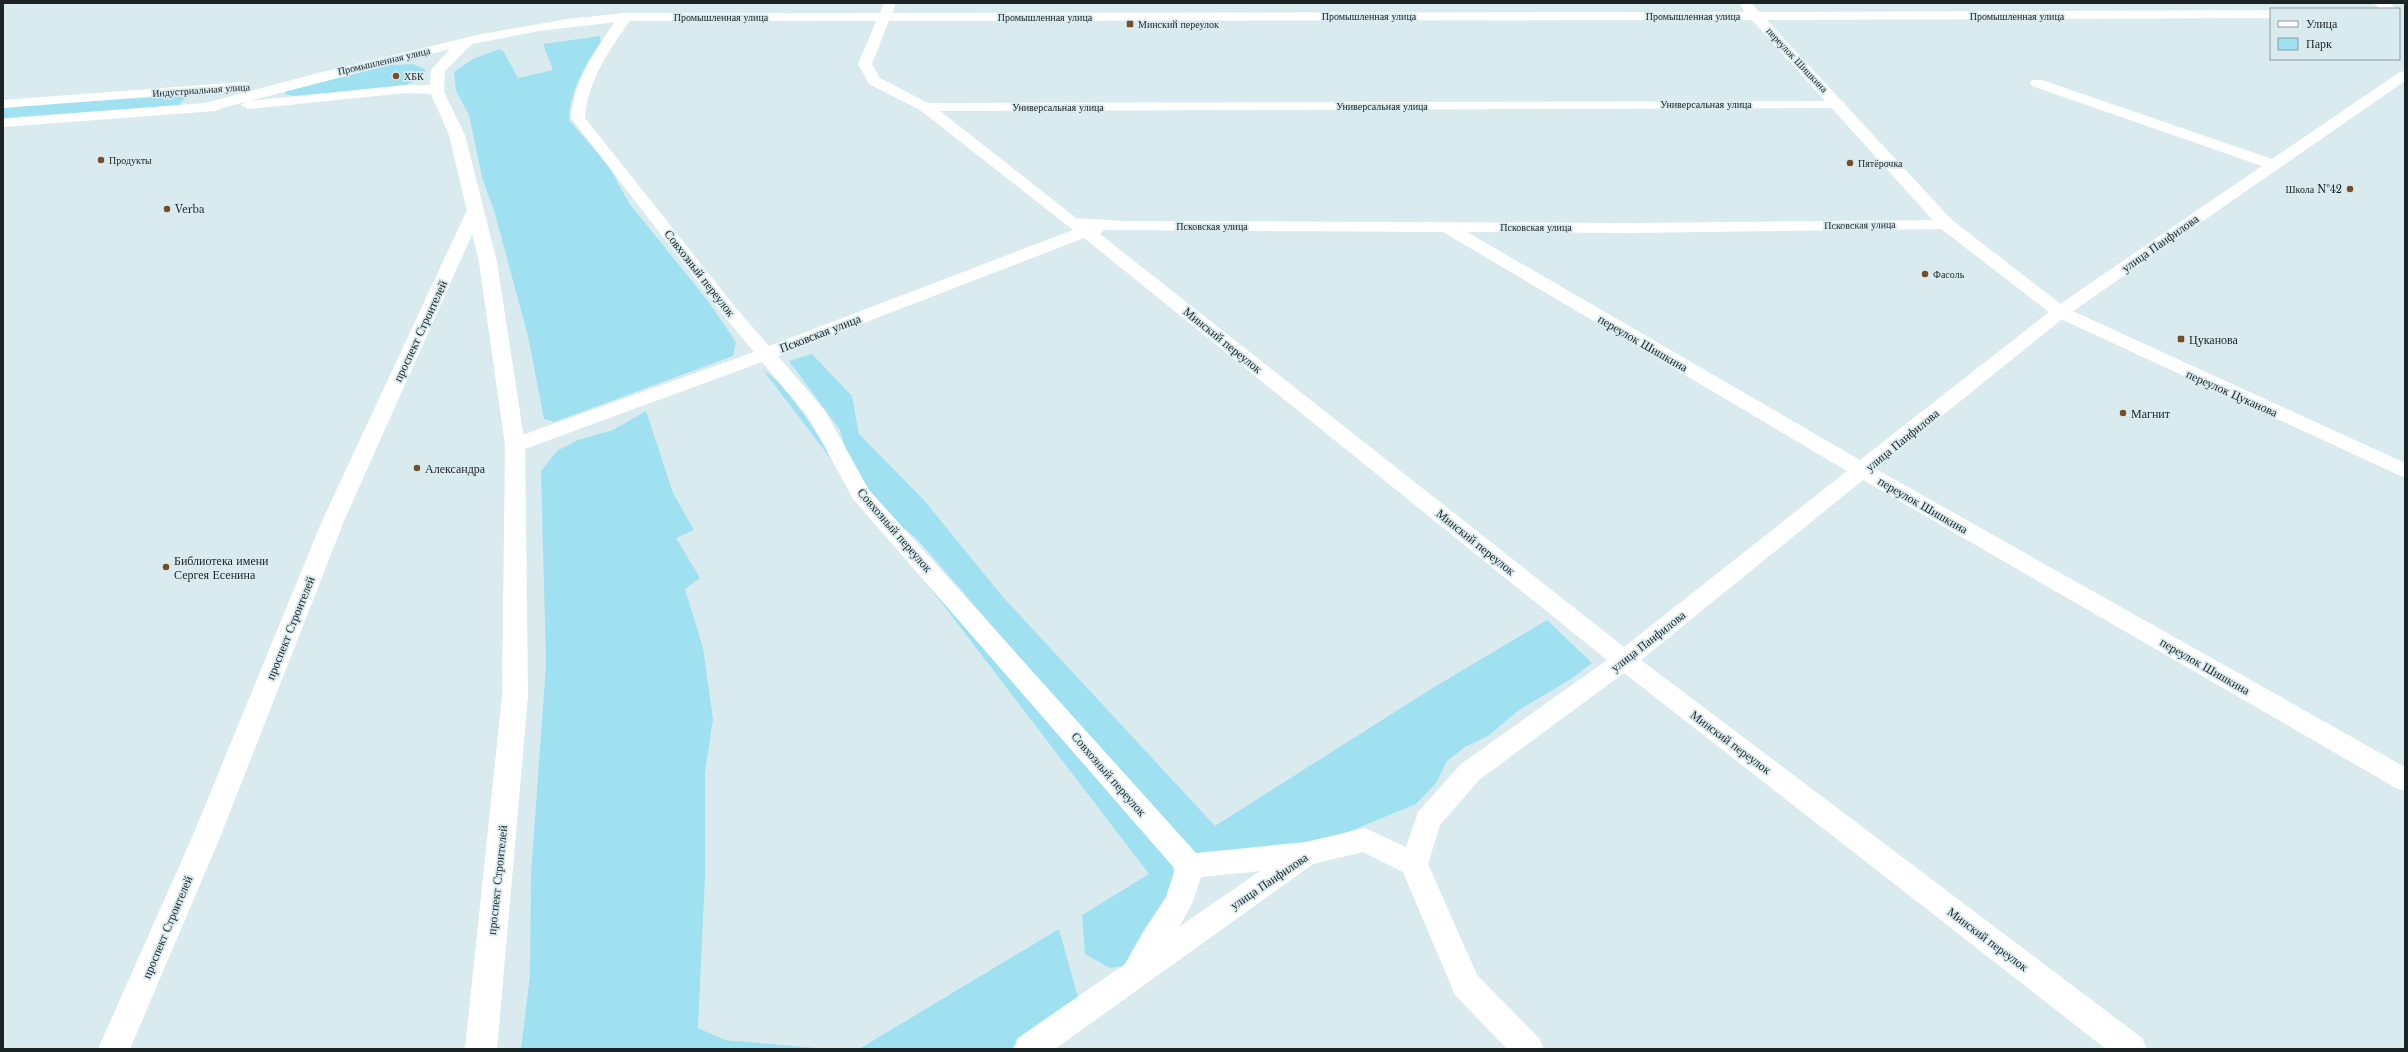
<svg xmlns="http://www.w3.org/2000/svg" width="2408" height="1052" viewBox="0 0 2408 1052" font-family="'Libre Baskerville',serif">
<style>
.green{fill:#9fe1f1}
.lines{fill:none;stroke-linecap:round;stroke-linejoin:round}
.street{fill:#fff;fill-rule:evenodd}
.secondary{fill:#fff;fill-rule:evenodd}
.poi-dot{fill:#734e29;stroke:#daebf0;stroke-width:1.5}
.labels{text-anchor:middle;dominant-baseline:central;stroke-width:3.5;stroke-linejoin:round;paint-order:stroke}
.far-street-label{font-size:10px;fill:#1c2324;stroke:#daebf0}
.far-poi-label{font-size:10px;fill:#1c2324;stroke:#daebf0;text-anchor:start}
.street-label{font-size:12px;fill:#1c2324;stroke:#daebf0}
.poi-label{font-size:12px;fill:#1c2324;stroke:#daebf0;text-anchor:start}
</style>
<rect width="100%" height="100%" fill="#daebf0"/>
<g class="green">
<path d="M 600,36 L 601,42 C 584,66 570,91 569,120 L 608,165 L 629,203 L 708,301 L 736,342 L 733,356 L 554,422 L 544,419 L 528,336 L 495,214 L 482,177 L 469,115 L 456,91 L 454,72 L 473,59 L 499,49 L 504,52 L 518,78 L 553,70 L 543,44 Z"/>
<path d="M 413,64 L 425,69 L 424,75 L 415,81 L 401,87 L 293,96 L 285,94 L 286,91 L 295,87 L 390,65 Z"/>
<path d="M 188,95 L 179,105 L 3,118 L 3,107 Z"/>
<path d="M 812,354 L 852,396 L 859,434 L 923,499 L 1003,597 L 1215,826 L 1431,689 L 1547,620 L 1592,663 L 1571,679 L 1519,710 L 1488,736 L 1465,747 L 1447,761 L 1436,783 L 1416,804 L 1351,831 L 1322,840 L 1280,849 L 1201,856 L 1192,851 L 1128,782 L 917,539 L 879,508 L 846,450 L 840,430 L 789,361 Z"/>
<path d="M 763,370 C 790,386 822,444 843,472 L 841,472 Z"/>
<path d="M 646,411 L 673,493 L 694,530 L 676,538 L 700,578 L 685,589 L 703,648 L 713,719 L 705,773 L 705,875 L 698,1028 L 725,1040 L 827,1049 L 521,1049 L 530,975 L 531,874 L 546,665 L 541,471 L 557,451 L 578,440 L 613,430 Z"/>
<path d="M 869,508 L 1173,863 L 1174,882 L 1162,909 L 1125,966 L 1110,968 L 1085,954 L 1082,915 L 1149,874 Z"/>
<path d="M 1059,929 L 1082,1012 L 1029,1049 L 859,1049 Z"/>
</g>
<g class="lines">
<g class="street">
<path d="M 884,3 L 896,3 L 872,64 L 880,78 L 928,103 L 1843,101 L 1845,104 L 1838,108 L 940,111 L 1076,218 L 1125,221 L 1628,223 L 1952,220 L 1954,224 L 1952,228 L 1946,229 L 1628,233 L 1467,232 L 1860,460 L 2054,308 L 2262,166 L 2032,86 L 2030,83 L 2032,80 L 2042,80 L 2272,159 L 2400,72 L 2405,71 L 2405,81 L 2066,316 L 1876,469 L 2405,767 L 2405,791 L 2396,788 L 1863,480 L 1641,660 L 2142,1038 L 2147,1049 L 2106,1049 L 1624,673 L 1479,780 L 1440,825 L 1428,864 L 1477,975 L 1539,1038 L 1544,1049 L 1507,1049 L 1455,995 L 1403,872 L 1363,852 L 1313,864 L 1055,1049 L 1013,1049 L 1018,1038 L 1125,964 L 1143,932 L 1166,897 L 1175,869 L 853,499 L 809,418 L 762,362 L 522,450 L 515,452 L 508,450 L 505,445 L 508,440 L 754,352 L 724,316 L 571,118 C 574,78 598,47 620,14 L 625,13 L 632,17 C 611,49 588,78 585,118 L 736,308 L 769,346 L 1073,230 L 920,110 L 869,84 L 858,64 ZM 1104,230 L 1443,232 L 1847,471 L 1624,647 L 1100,234 ZM 1084,238 L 1607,660 L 1461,764 L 1418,812 L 1406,847 L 1365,828 L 1306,842 L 1196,853 L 869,490 L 825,411 L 778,356 ZM 1260,871 L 1179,927 L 1193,902 L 1201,877 Z"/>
<path d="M 2373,3 L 2389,3 L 2396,9 L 2380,9 Z"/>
<path d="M 2271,10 L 2271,18 L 1755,20 L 1749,16 L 1755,12 Z"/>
<path d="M 475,205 L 481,207 L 483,210 L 344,521 L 221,835 L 130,1049 L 98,1049 L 193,835 L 322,521 L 467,210 L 469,207 Z"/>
</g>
<g class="secondary">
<path d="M 1741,3 L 1751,3 L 1952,220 L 2066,308 L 2405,463 L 2405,478 L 2054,316 L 1940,228 L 1752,20 L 625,21 L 539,31 L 472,44 L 445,71 L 444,92 L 465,135 L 497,262 L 525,445 L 528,696 L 497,1049 L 465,1049 L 502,696 L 505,445 L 479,262 L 449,135 L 431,94 L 405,93 L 248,109 L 241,105 L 248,101 L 405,85 L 430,85 L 431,70 L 450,49 L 222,108 L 215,111 L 3,127 L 3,119 L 205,103 L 318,73 L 482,34 L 567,19 L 625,13 L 1745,12 L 1740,5 Z"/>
<path d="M 243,82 L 248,83 L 250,86 L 248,89 L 3,108 L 3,100 Z"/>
</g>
</g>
<g class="poi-dot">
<rect x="1126" y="20" width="8" height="8" rx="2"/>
<circle cx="396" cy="76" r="4"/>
<circle cx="101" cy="160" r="4"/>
<circle cx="1850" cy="163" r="4"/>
<circle cx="2350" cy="189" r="4"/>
<circle cx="167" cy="209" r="4"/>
<circle cx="1925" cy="274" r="4"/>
<rect x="2177" y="335" width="8" height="8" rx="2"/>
<circle cx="2123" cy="413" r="4"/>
<circle cx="417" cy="468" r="4"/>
<circle cx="166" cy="567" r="4"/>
</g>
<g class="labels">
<g class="far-street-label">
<text x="1369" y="16">Промышленная улица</text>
<text x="1693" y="16">Промышленная улица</text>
<text x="2017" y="16">Промышленная улица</text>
<text x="721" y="17">Промышленная улица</text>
<text x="1045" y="17">Промышленная улица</text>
<text transform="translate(1797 60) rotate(47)">переулок Шишкина</text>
<text transform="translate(384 61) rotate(-13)">Промышленная улица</text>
<text transform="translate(201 90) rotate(-4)">Индустриальная улица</text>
<text x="1706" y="104">Универсальная улица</text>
<text x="1382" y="106">Универсальная улица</text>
<text x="1058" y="107">Универсальная улица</text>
<text transform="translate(1860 225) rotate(-1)">Псковская улица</text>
<text x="1212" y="226">Псковская улица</text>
<text x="1536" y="227">Псковская улица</text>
</g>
<g class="far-poi-label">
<text x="1138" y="24">Минский переулок</text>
<text x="404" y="76">ХБК</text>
<text x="109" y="160">Продукты</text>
<text x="1858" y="163">Пятёрочка</text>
<text x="2342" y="189" text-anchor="end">Школа №42</text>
<text x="175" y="209">Verba</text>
<text x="1933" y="274">Фасоль</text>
</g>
<g class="street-label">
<text transform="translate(2160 243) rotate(-35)">улица Панфилова</text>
<text transform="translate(700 273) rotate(52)">Совхозный переулок</text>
<text transform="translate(420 331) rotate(-65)">проспект Строителей</text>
<text transform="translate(820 333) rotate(-21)">Псковская улица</text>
<text transform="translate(1223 340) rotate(39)">Минский переулок</text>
<text transform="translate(1643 343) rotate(30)">переулок Шишкина</text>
<text transform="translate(2232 393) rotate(24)">переулок Цуканова</text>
<text transform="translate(1902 440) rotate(-39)">улица Панфилова</text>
<text transform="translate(1923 505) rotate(30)">переулок Шишкина</text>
<text transform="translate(895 530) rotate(49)">Совхозный переулок</text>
<text transform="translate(1476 542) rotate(39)">Минский переулок</text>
<text transform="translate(290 628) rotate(-68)">проспект Строителей</text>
<text transform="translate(1648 641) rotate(-38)">улица Панфилова</text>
<text transform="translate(2205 666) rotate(30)">переулок Шишкина</text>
<text transform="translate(1731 742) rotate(37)">Минский переулок</text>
<text transform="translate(1109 774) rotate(49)">Совхозный переулок</text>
<text transform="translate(497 880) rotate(-84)">проспект Строителей</text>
<text transform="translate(1269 881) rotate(-34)">улица Панфилова</text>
<text transform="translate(167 927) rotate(-67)">проспект Строителей</text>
<text transform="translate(1988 939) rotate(37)">Минский переулок</text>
</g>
<g class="poi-label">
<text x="2189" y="339">Цуканова</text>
<text x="2131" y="413">Магнит</text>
<text x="425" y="468">Александра</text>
<text x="174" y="560">Библиотека имени<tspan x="174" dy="14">Сергея Есенина</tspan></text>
</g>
</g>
<rect width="2408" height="1052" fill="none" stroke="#1c2324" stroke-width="8"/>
<rect x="2270" y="8" width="130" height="52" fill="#daebf0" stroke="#8e9b9e"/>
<rect x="2278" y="21" width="20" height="6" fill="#ffffff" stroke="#8e9b9e"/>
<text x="2306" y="28" font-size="12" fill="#1c2324">Улица</text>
<rect x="2278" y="38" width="20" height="12" fill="#9fe1f1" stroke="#8e9b9e"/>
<text x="2306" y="48" font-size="12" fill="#1c2324">Парк</text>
</svg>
